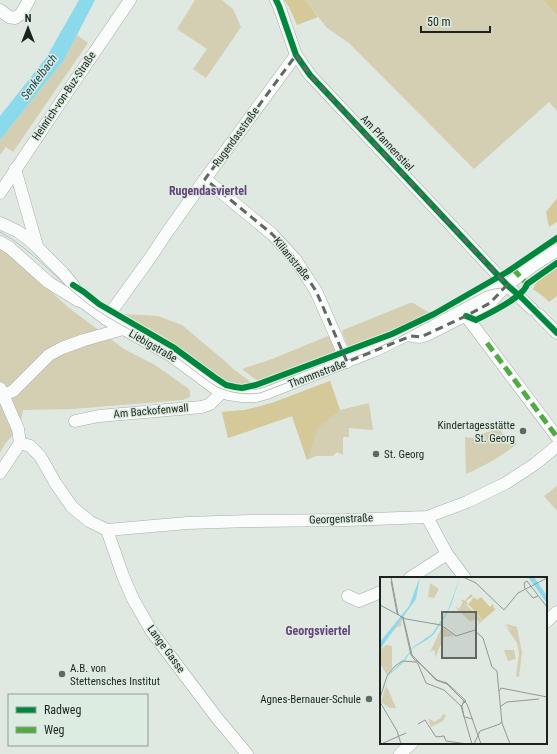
<svg xmlns="http://www.w3.org/2000/svg" width="557" height="754" viewBox="0 0 557 754" font-family="'Roboto Condensed',sans-serif">
<style>
.green{fill:#d4cfb2}
.forest{fill:#d5c999}
.water{fill:#8bdaec}
.lines{fill:none;stroke-linecap:round;stroke-linejoin:round}
.minor-casing{stroke:#a7ada8;stroke-width:13}
.minor{stroke:#fafcfb;stroke-width:12}
.tram{stroke:#bdbfbd;stroke-width:1}
.quiet{stroke:#52aa43;stroke-width:5;stroke-dasharray:10 5;stroke-linecap:butt}
.cycleway-casing{stroke:#ddece1;stroke-width:8}
.cycleway{stroke:#00873e;stroke-width:6}
.marked{fill:none;stroke:#616763;stroke-width:3;stroke-dasharray:8 5;stroke-linejoin:round}
.poi-dot{fill:#616763;stroke:#ddece1;stroke-width:1.5}
.labels{text-anchor:middle;dominant-baseline:central;stroke-width:3;stroke-linejoin:round;paint-order:stroke}
.street-label{font-size:11px;fill:#1c221e;stroke:#ddece1}
.poi-label{font-size:11px;fill:#1c221e;stroke:#ddece1;text-anchor:end}
.water-label{font-size:12px;font-style:italic;fill:#194955;stroke:#ddece1}
.neighbourhood-label{font-size:12px;font-weight:bold;fill:#65427b;stroke:#ddece1}
.inset-road{fill:none;stroke:#929994;stroke-width:1}
.view{fill:#616763;fill-opacity:0.15;stroke:#616763;stroke-width:2}
.inset-edge{fill:none;stroke:#1c221e;stroke-width:2}
</style>
<rect width="100%" height="100%" fill="#e0e8e2"/>
<g class="green">
<path d="M 195,0 L 222,0 L 233,9 L 241,27 L 206,78 L 193,69 L 207,49 L 177,29 Z"/>
<path d="M 305,0 L 543,0 L 557,16 L 557,111 L 549,102 L 474,169 L 349,43 L 327,28 Z"/>
<path d="M 77,35 L 88,43 L 13,152 L 6,147 L 0,155 L 0,140 L 64,60 Z"/>
<path d="M 0,248 L 4,251 L 17,261 L 69,308 L 124,349 L 155,365 L 189,389 L 190,392 L 190,397 L 183,400 L 73,409 L 23,410 L 20,426 L 5,444 L 0,453 Z"/>
<path d="M 410,303 L 413,303 L 430,313 L 429,315 L 385,334 L 351,347 L 349,348 L 348,347 L 342,332 L 343,330 Z"/>
<path d="M 124,314 L 158,316 L 182,325 L 226,362 L 232,368 L 252,383 L 251,384 L 237,385 L 226,382 L 211,373 L 174,344 L 124,315 Z"/>
<path d="M 328,336 L 330,336 L 336,352 L 335,354 L 259,383 L 255,379 L 242,369 L 272,359 Z"/>
<path d="M 330,381 L 340,410 L 369,403 L 373,430 L 349,428 L 349,437 L 343,437 L 343,455 L 337,452 L 333,456 L 316,456 L 307,460 L 292,416 L 228,438 L 222,412 L 245,410 L 272,403 Z"/>
<path d="M 500,429 C 502,434 505,437 511,435 L 517,444 C 500,457 486,465 466,474 L 465,437 L 473,438 L 484,433 Z"/>
<path d="M 557,486 L 557,511 L 544,496 Z"/>
</g>
<g class="forest">
<path d="M 284,0 L 305,0 L 318,17 L 297,25 L 289,7 Z"/>
<path d="M 543,0 L 557,0 L 557,16 Z"/>
<path d="M 557,198 L 557,222 L 549,227 L 546,212 Z"/>
<path d="M 557,268 L 557,296 L 549,302 L 544,297 L 533,289 L 536,283 Z"/>
<path d="M 330,381 L 340,410 L 318,428 L 307,460 L 292,416 L 228,438 L 222,412 L 245,410 L 272,403 Z"/>
</g>
<path class="water" d="M 79,0 L 95,0 L 64,60 L 0,140 L 0,116 L 46,58 Z"/>
<g class="lines">
<g class="minor-casing">
<g id="minor">
<path d="M 276,0 L 279,6 L 296,55 L 310,75 L 507,285 L 532,309"/>
<path d="M 0,10 L 9,17 L 15,18 L 21,14 L 29,0"/>
<path d="M 15,169 L 37,246"/>
<path d="M 205,179 L 272,234 L 295,259 L 316,291 L 347,362"/>
<path d="M 0,193 L 66,94 L 130,0"/>
<path d="M 0,223 L 17,231 L 27,238 L 37,247 L 63,273 L 73,285 L 83,302 L 106,319 L 170,355 L 216,389 L 228,394 L 242,396 L 256,396 L 267,393 L 376,350 L 437,320 L 485,294 L 507,285"/>
<path d="M 0,242 L 10,248 L 48,282 L 77,300 L 83,302"/>
<path d="M 538,314 L 557,333"/>
<path d="M 466,316 L 557,437"/>
<path d="M 106,319 L 150,258 L 168,231 L 205,179 L 296,55"/>
<path d="M 408,335 C 415,337 420,338 427,335 L 490,303 L 507,285 L 534,265 L 557,250"/>
<path d="M 0,388 L 18,429 L 20,443"/>
<path d="M 3,395 L 13,391 L 49,355 L 62,348 L 84,340 L 123,329"/>
<path d="M 75,421 L 99,416 L 202,407 L 210,404 L 222,392"/>
<path d="M 20,443 L 30,446 L 40,456 L 56,484 L 72,507 L 89,521 L 107,530"/>
<path d="M 0,473 L 20,443"/>
<path d="M 427,517 L 447,554 L 465,578"/>
<path d="M 107,530 L 187,523 L 250,521 L 346,520 L 427,517 L 467,502 L 506,483 L 535,464 L 557,446"/>
<path d="M 107,530 L 123,576 L 133,599 L 152,632 L 217,718 L 247,754"/>
<path d="M 410,578 L 447,554"/>
<path d="M 348,596 L 359,601 L 381,592"/>
<path d="M 546,622 L 557,612"/>
<path d="M 400,754 L 412,743"/>
</g>
</g>
<use href="#minor" class="minor"/>
<g class="tram">
<path d="M 0,232 C 33,250 57,280 87,303 C 110,320 135,332 160,346 C 180,358 197,374 217,387 C 231,393 245,395 260,393 L 376,349 L 407,333 L 484,292 C 507,283 518,291 535,307"/>
<path d="M 537,316 L 557,337"/>
</g>
<g class="quiet">
<path d="M 513,269 L 527,284"/>
<path d="M 487,343 L 557,437"/>
</g>
<g class="cycleway-casing">
<g id="cycleway">
<path d="M 276,0 L 279,6 L 296,55 L 310,75 L 507,285 L 522,298 L 557,333"/>
<path d="M 73,285 L 84,292 L 99,304 L 173,347 L 214,377 L 226,385 L 235,387 L 242,388 L 256,385 L 392,334 L 434,314 L 507,272 L 557,238"/>
<path d="M 466,316 L 476,320 C 488,314 524,297 527,284 L 557,263"/>
</g>
</g>
<use href="#cycleway" class="cycleway"/>
</g>
<path class="marked" d="M 296,55 L 310,75 L 507,285 L 490,303 L 466,316 L 421,337 L 411,336 L 347,362 L 316,291 L 295,259 L 272,234 L 205,179 Z"/>
<g class="poi-dot">
<circle cx="523" cy="431" r="4"/>
<circle cx="376" cy="454" r="4"/>
<circle cx="62" cy="674" r="4"/>
<circle cx="369" cy="699" r="4"/>
</g>
<g class="labels">
<g class="street-label">
<text transform="translate(64 96) rotate(-56)">Heinrich-von-Buz-Straße</text>
<text transform="translate(236 137) rotate(-54)">Rugendasstraße</text>
<text transform="translate(387 143) rotate(47)">Am Pfannenstiel</text>
<text transform="translate(292 259) rotate(51)">Kilianstraße</text>
<text transform="translate(153 346) rotate(30)">Liebigstraße</text>
<text transform="translate(317 374) rotate(-21)">Thommstraße</text>
<text transform="translate(151 411) rotate(-5)">Am Backofenwall</text>
<text transform="translate(341 519) rotate(-2)">Georgenstraße</text>
<text transform="translate(166 649) rotate(54)">Lange Gasse</text>
</g>
<g class="poi-label">
<text x="515" y="425">Kindertagesstätte<tspan x="515" dy="13">St. Georg</tspan></text>
<text x="384" y="454" text-anchor="start">St. Georg</text>
<text x="70" y="668" text-anchor="start">A.B. von<tspan x="70" dy="13">Stettensches Institut</tspan></text>
<text x="361" y="699">Agnes-Bernauer-Schule</text>
</g>
<g class="water-label">
<text transform="translate(39 77) rotate(-54)">Senkelbach</text>
</g>
<g class="neighbourhood-label">
<text x="208" y="191">Rugendasviertel</text>
<text x="318" y="631">Georgsviertel</text>
</g>
</g>
<g transform="translate(380 577)">
<rect width="167" height="167" fill="#e0e8e2"/>
<path d="M 50,6 L 59,12 L 54,21 L 48,20 ZM 84,26 L 102,42 L 99,45 L 96,41 L 91,45 L 82,37 L 79,33 ZM 22,42 L 21,49 L 17,50 L 8,60 L 0,73 L 6,68 L 12,69 L 12,91 L 7,98 L 0,86 L 0,72 L 8,59 ZM 124,47 L 131,54 L 126,47 L 137,50 L 142,76 L 139,100 L 136,99 L 139,77 L 137,66 ZM 62,50 L 74,59 L 64,60 L 55,81 L 55,74 L 52,73 L 49,77 ZM 134,73 L 136,82 L 128,84 L 124,73 ZM 6,109 L 9,114 L 16,131 L 10,131 L 1,125 ZM 63,137 L 66,138 L 63,144 L 51,150 L 48,141 L 54,145 L 61,141 Z" fill="#d4cfb2"/>
<path d="M 91,17 L 93,19 L 86,24 L 88,28 L 94,20 L 97,23 L 101,20 L 110,30 L 113,27 L 114,32 L 117,31 L 96,49 L 102,42 L 90,29 L 84,26 L 79,33 L 80,36 L 75,29 L 77,26 L 75,29 L 79,32 L 83,25 L 80,22 L 85,24 Z" fill="#d5c999"/>
<path d="M 40,0 L 36,22 L 0,72 L 0,65 L 29,29 ZM 80,0 L 71,28 L 66,38 L 54,57 L 48,62 L 33,71 L 24,85 L 9,98 L 0,128 L 9,97 L 23,84 L 33,70 L 52,57 L 68,33 ZM 148,0 L 154,0 L 167,19 L 167,26 Z" fill="#8bdaec"/>
<path class="inset-road" d="M 11,0 L 18,37M 83,0 L 96,6 L 124,33 L 138,16 L 167,1M 11,4 L 17,36 L 23,42 L 31,78 L 38,87 L 46,106 L 64,113 L 81,129 L 92,167M 145,12 L 144,6 L 147,4 L 167,30M 146,13 L 153,21 L 158,19M 0,28 L 26,42 L 61,48 L 76,59 L 95,53M 23,40 L 32,78 L 56,103 L 67,107 L 87,127 L 101,167M 95,54 L 103,61 L 112,90 L 117,94 L 122,146 L 130,167M 36,83 L 57,103 L 67,106 L 86,124 L 81,129M 119,114 L 121,111 L 167,120M 0,121 L 7,99 L 14,90 L 22,84 L 36,85M 84,123 L 82,129 L 84,140 L 93,142M 0,125 L 17,154 L 21,167M 121,129 L 127,125 L 159,122M 38,147 L 45,143 L 56,160 L 64,159 L 66,164 L 87,167M 1,167 L 26,156M 94,167 L 100,154 L 120,147 L 122,144"/>
<path class="view" d="M 62,35 L 96,35 L 96,81 L 62,81 Z"/>
<rect width="167" height="167" class="inset-edge"/>
</g>
<rect x="8" y="694" width="140" height="52" fill="#ddece1" stroke="#909b93"/>
<rect x="16" y="707" width="20" height="6" fill="#00873e" stroke="#909b93"/>
<text x="44" y="714" font-size="12" fill="#1c221e">Radweg</text>
<rect x="16" y="727" width="20" height="6" fill="#52aa43" stroke="#909b93"/>
<text x="44" y="734" font-size="12" fill="#1c221e">Weg</text>
<g transform="translate(28 28)" stroke="#ddece1" stroke-width="3" paint-order="stroke">
<path d="M0-3L7 15L0 10L-7 15Z" fill="#1c221e"/>
<text y="-6" font-size="11" font-weight="bold" text-anchor="middle" fill="#1c221e">N</text>
</g>
<path d="M421 26v6h69v-6" fill="none" stroke="#1c221e" stroke-width="2"/>
<text x="427" y="26" font-size="12" fill="#1c221e" stroke="#ddece1" stroke-width="3" paint-order="stroke">50 m</text>
</svg>
